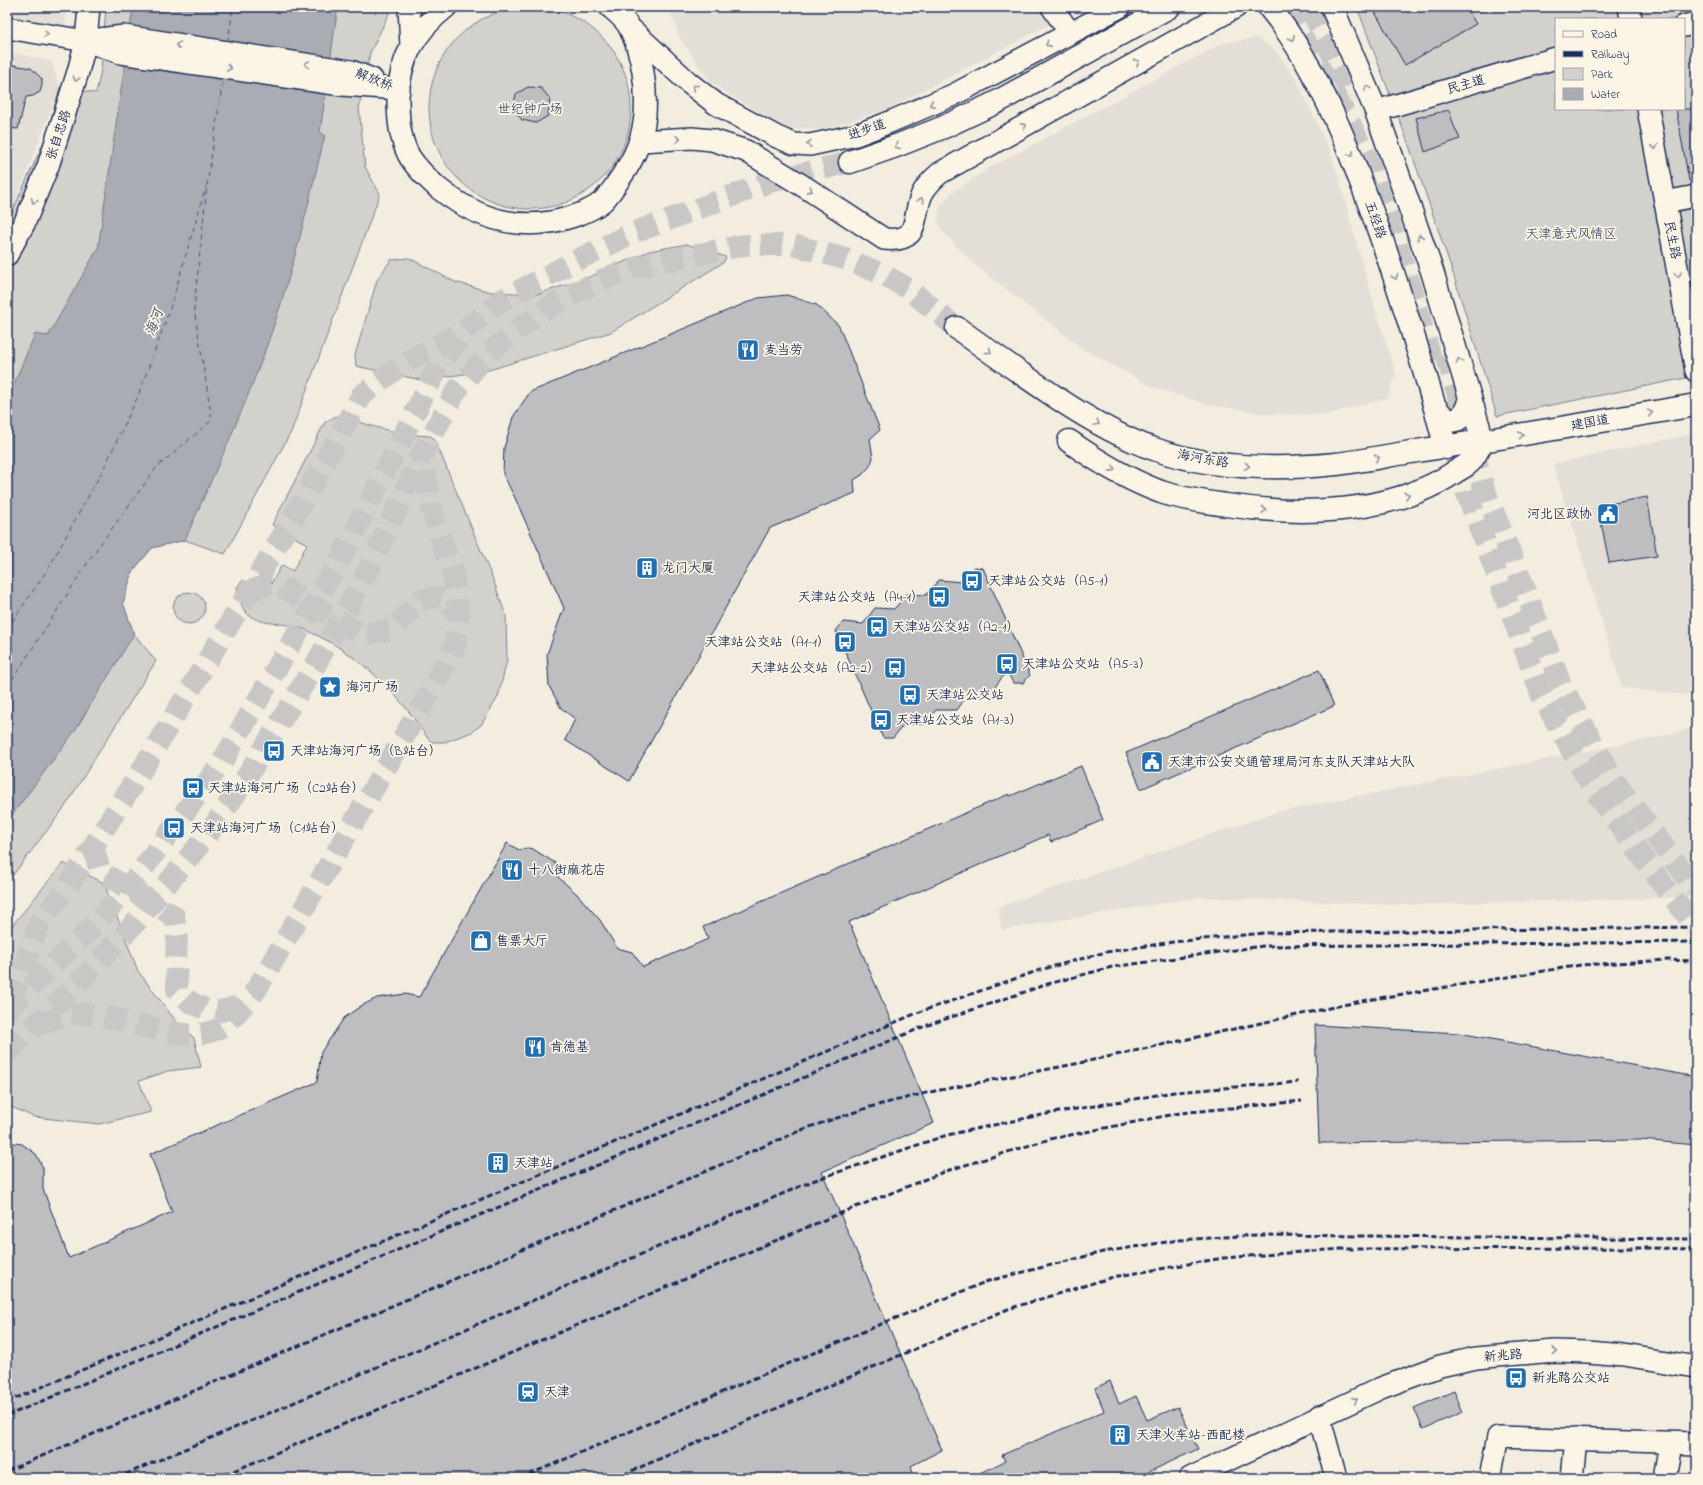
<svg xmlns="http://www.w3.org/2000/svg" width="1703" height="1485" viewBox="0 0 1703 1485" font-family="'Indie Flower','LXGW WenKai TC',sans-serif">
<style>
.built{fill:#e3dfd6}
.green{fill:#d3d1cc;stroke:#778095;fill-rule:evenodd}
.water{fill:#a9acb3;stroke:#707a91}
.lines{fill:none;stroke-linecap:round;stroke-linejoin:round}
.ferry{stroke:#465478;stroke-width:1;stroke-dasharray:5 4;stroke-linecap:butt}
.building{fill:#bebec0;stroke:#1b2f5e}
.major-tunnel{stroke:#c8c7c6;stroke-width:22;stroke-dasharray:22 11;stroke-linecap:butt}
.minor-casing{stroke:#1b2f5e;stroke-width:24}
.major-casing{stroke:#1b2f5e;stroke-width:25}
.minor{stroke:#fcf5e5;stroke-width:21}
.major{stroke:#fcf5e5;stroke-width:22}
.rail{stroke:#1b2f5e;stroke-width:3;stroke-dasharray:6 3;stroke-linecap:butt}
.oneway{stroke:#8c92a2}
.labels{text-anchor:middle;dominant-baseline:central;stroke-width:3.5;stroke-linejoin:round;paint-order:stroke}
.street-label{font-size:13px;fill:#1b2f5e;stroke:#fcf5e5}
.park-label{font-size:13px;fill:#49587a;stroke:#fcf5e5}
.poi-label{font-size:13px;fill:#1b2f5e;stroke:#fcf5e5;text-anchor:start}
.water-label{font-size:14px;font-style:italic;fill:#465478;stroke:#fcf5e5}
</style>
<rect width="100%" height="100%" fill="#f3ede0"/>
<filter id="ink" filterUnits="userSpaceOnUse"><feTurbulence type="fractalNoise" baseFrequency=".025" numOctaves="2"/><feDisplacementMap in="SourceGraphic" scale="8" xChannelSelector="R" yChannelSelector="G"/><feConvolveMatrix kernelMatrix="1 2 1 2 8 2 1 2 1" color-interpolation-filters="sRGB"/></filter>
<g filter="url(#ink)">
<g class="built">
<path d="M 7,7 L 67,7 L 65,25 L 7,17 Z"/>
<path d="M 669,7 L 1083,7 L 888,109 L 825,129 L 784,128 L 711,83 L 680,38 Z"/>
<path d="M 1257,38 L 1276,51 L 1297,80 L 1333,158 L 1372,297 L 1396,375 L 1387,398 L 1325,415 L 1267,414 L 1209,405 L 1152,387 L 1083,349 L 974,264 L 941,230 L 938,218 L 940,207 L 951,193 L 991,167 L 1223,43 Z"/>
<path d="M 7,52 L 51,61 L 60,87 L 7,223 Z"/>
<path d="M 1696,433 L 1696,696 L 1622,688 L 1553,464 Z"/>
<path d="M 1696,727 L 1696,897 L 1398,905 L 1199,897 L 1002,930 L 998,907 L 1277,812 L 1654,738 Z"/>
</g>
<g class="green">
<path d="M 106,7 L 392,7 L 370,53 L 359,108 L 365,167 L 380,194 L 291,432 L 225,554 L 185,540 L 152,548 L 132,572 L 123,603 L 134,634 L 156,661 L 64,808 L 7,883 L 7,223 L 46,137 L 60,87 L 96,93 L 101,70 Z"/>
<path d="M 1357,7 L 1696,7 L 1696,376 L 1497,416 L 1452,270 L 1407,140 ZM 1556,19 L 1684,19 L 1684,109 L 1556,109 Z"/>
<circle cx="530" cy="108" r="101"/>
<path d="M 687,244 L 726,257 L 724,262 L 611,332 L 486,371 L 421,380 L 356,366 L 355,355 L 377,280 L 391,260 L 409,258 L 455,282 L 491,292 L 538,294 L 587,278 L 649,251 Z"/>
<path d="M 343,416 C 372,427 400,435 431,436 L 435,440 L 494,582 L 506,616 L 507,660 L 498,697 L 481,725 L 472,732 L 445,742 L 431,742 C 424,734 419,725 413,717 C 387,683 353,652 314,634 C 307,630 296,626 288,625 C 258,621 242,623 237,587 L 243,580 L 266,592 L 282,565 L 293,571 L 307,544 L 272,525 L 325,422 L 334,417 Z"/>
<circle cx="189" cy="608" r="16"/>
<path d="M 63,863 L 104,883 L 138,971 L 175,1020 L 194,1038 L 201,1067 L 168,1071 L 139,1081 L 151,1112 L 99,1124 L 34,1117 L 7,1105 L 7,932 Z"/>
</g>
<path class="water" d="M 133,7 L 345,7 L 337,13 L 320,132 L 325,135 C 309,201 294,267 272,331 C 248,402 215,471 185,540 L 152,548 L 132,572 L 123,603 L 134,634 L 74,732 L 7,822 L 7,400 L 35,334 L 48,336 L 98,248 Z"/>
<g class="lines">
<g class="ferry">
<path d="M 228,42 L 233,7"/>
<path d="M 7,629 L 48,569 L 105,466 L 138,396 L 169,312 L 206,187"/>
<path d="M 7,688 L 92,556 L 156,468 L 212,420 L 194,308 L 207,185 L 223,79"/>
</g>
</g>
<g class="building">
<path d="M 1372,7 L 1466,7 L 1476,24 L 1405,65 Z"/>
<path d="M 7,64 L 31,68 L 42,79 L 42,85 L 40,92 L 33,96 L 26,97 L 18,129 L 7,128 Z"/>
<path d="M 528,87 L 541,88 L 550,99 L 548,116 L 536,123 L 522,120 L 513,109 L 516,94 Z"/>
<path d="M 1676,109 L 1696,109 L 1696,180 L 1689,181 Z"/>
<path d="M 1449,110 L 1454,126 L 1460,139 L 1425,152 L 1416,118 Z"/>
<path d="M 787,295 L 817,305 L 839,326 L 880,430 L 870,439 L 873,458 L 870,466 L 862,475 L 854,480 L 855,493 L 770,528 L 629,781 L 565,740 L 575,719 L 561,708 L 549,686 L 547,654 L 564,608 L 515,498 L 503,474 L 504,448 L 513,417 L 530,392 L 758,298 Z"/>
<path d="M 1647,497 L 1657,556 L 1609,563 L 1598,506 Z"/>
<path d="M 974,567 L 983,568 L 1030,675 L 1023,683 L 1013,683 L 1007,671 L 988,696 L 967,696 L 957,710 L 936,710 L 925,724 L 904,724 L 893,738 L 883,738 L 836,631 L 843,622 L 863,624 L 875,608 L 894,609 L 907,594 L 926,595 L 939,580 L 962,582 Z"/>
<path d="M 1319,670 L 1334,706 L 1141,789 L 1126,753 Z"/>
<path d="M 1081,766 L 1103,820 L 1051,842 L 1048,835 L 849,922 L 934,1123 L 822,1172 L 942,1450 L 911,1466 L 914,1478 L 7,1478 L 7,1142 L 22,1144 L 36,1154 L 43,1168 L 43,1189 L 69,1258 L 172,1212 L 150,1154 L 317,1082 L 321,1052 L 344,1018 L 361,1006 L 377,998 L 405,994 L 419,997 L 507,843 L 519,850 L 527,848 L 533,849 L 555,863 L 558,877 L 577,894 L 600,920 L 617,948 L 632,952 L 643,967 L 708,939 L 703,927 L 1009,794 L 1010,796 Z"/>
<path d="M 1315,1025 L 1459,1033 L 1696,1077 L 1696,1145 L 1641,1140 L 1319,1143 Z"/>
<path d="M 1110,1381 L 1119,1404 L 1136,1396 L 1147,1420 L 1178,1407 L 1198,1449 L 1136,1478 L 969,1478 L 1005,1461 L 1002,1455 L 1104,1411 L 1095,1388 Z"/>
<path d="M 1454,1391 L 1463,1412 L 1423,1429 L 1414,1408 Z"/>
</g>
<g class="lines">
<g class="major-tunnel">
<path d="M 1286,7 L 1349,121 L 1369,163 L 1413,293 L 1432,363"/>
<path d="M 1310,7 L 1352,97"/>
<path d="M 1446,353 L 1484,489 L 1523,584 L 1561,685 L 1614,781 L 1696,889"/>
<path d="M 1449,427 L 1467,494 L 1542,696 L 1593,789 L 1666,889 L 1696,926"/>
<path d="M 250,591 L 270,584 L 281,586 L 361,634 L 392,630 L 421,600 L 434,597 L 449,602 L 459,617"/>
<path d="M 93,846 L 99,868 L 106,875 L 174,916 L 177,936 L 176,961 L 177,989 L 190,1002 L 205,1009 L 221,1011 L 243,1005"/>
<path d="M 11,1002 L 39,924 L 68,886 L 143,768 L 299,508 L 362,395 L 401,365 L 458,334"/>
<path d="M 7,1010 L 95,924 L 139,874 L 222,762 L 342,556 L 439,365 L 464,331 L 502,300 L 573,262 L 635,232 L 769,182 L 850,162"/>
<path d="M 40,1025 C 52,1019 64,1014 78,1014 C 121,1011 185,1051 223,1026 C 233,1019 248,1000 256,990 L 434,685 L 455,645 L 459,617 L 453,572 L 435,522 L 421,456"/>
<path d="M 7,1053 L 89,972 L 137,921 L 209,833 L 243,783 L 317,662 L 369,569 L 421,456 L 456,391 L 484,358 L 512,333 L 565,297 L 618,273 L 642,266 L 744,245 L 793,245 L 846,259 L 884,275 L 907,288 L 957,328"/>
</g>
<g class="minor-casing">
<g id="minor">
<path d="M 409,7 L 411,47"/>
<path d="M 446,7 C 415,32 400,58 398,97 C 398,116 399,136 408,154 C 415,167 427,178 438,188 C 478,220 521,233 571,217 C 581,214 595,208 603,201 C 611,193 617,183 623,174 C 635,157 643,136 645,115 C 647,86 642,52 629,27 C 625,19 616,12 610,7"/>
<path d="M 1052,7 L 1070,33"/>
<path d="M 1629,7 L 1631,19"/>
<path d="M 1684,26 L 1696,23"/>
<path d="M 7,28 L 86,41 L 121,53 L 342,85 L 399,89"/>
<path d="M 631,29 L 689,83 L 716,104 L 777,137 L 794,144 L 810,145 L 856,135 L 885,124 L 953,95 L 1120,7"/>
<path d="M 91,40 L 124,36 L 351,71 L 372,79"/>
<path d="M 1648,109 L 1696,371"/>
<path d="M 1376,111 L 1556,58"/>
<path d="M 640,141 L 692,138 L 712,140 L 746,151 L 808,189 L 884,239 C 922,243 911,219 922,194 C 926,186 933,179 940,173 L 1236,7"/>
<path d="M 1665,202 L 1696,196"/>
<path d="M 7,255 L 24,224 L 48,166 L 78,72 L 86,41 L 89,7"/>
<path d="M 1319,1416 L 1336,1478"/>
<path d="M 1190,1478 L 1381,1388 L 1440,1366 L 1476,1358 L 1554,1351 L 1588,1352 L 1624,1355 L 1696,1367"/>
<path d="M 1490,1478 L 1498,1437 L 1696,1443"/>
<path d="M 1572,1478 L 1576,1439"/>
<path d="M 1664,1478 L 1670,1443"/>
</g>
</g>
<g class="major-casing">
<g id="major">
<path d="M 1269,7 C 1321,71 1354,160 1381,237 C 1405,307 1427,377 1446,448"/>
<path d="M 1332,7 L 1376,111 L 1432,271 L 1483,441"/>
<path d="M 850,162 L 896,146 L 944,127 L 997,102 L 1169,7"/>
<path d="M 957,328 C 990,352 1023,375 1057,398 C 1087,418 1119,437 1154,449 C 1211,469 1276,470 1336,464 C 1363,461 1390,455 1417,451 C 1510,437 1603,421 1696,405"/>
<path d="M 1435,406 C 1450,430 1464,422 1470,398"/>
<path d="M 1069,441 C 1097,461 1128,480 1161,492 C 1182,499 1205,502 1226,505 C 1300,516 1391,515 1455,472 C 1460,469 1466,466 1470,462 C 1475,456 1479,448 1483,441"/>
</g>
</g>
<use href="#minor" class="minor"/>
<use href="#major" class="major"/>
<g class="rail">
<path d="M 7,1402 L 917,1013 L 1040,970 L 1106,952 L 1173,942 L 1264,933 L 1696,927"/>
<path d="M 7,1416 L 925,1026 L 1048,984 L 1112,967 L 1263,946 L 1696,942"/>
<path d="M 7,1471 L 804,1129 L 870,1107 L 930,1092 L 1075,1064 L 1361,1001 L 1581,965 L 1668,960 L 1696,961"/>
<path d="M 117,1478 L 815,1180 L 947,1135 L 1036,1116 L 1174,1092 L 1298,1082"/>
<path d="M 217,1478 L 836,1215 L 946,1171 L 1050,1139 L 1180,1113 L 1302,1101"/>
<path d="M 521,1478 L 886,1322 L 988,1281 L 1103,1252 L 1179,1240 L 1256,1235 L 1696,1239"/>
<path d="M 615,1478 L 1008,1309 L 1113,1277 L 1223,1258 L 1341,1249 L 1653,1248 L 1696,1249"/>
</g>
</g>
<defs><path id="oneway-chevron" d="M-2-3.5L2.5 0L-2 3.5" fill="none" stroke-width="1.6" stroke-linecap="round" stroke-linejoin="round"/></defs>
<g class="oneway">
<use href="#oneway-chevron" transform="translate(46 34) rotate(9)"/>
<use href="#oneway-chevron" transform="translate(1292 38) rotate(60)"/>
<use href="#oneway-chevron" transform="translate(1048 44) rotate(152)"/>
<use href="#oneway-chevron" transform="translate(178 45) rotate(-171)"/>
<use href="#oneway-chevron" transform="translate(1137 62) rotate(-29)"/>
<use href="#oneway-chevron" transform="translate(307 64) rotate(-171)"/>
<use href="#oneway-chevron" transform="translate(229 68) rotate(8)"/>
<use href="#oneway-chevron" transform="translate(76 79) rotate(106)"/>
<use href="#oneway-chevron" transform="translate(695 87) rotate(-142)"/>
<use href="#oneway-chevron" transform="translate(1367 88) rotate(-112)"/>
<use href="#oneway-chevron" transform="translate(932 104) rotate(157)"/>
<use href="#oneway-chevron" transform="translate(1024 126) rotate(-29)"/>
<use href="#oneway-chevron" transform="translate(678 139) rotate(-4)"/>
<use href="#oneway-chevron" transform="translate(809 144) rotate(178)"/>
<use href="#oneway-chevron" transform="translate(897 146) rotate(159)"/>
<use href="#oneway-chevron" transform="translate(1655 147) rotate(80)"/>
<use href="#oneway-chevron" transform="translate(1351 154) rotate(66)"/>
<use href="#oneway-chevron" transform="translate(810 190) rotate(33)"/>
<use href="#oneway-chevron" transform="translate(921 200) rotate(-74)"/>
<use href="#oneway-chevron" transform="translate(34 201) rotate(112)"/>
<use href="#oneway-chevron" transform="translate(1420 237) rotate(-109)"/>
<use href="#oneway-chevron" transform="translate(1678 275) rotate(79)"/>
<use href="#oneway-chevron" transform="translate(1395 277) rotate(71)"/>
<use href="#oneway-chevron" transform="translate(989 351) rotate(37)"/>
<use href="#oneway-chevron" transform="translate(1459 361) rotate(-107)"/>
<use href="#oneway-chevron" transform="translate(1650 413) rotate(-10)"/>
<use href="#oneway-chevron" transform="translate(1097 423) rotate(30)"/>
<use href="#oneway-chevron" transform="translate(1521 435) rotate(-10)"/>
<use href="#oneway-chevron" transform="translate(1377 458) rotate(-9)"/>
<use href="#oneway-chevron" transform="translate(1247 466) rotate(6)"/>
<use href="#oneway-chevron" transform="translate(1113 469) rotate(29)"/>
<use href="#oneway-chevron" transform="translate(1407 495) rotate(-16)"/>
<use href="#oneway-chevron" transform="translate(1264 510) rotate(4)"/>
<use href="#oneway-chevron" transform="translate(1555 1351) rotate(-1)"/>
<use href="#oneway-chevron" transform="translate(1355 1400) rotate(-24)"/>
</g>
</g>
<defs>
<g id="restaurant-square" transform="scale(1.15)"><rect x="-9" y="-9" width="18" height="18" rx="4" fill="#1f6fb2" stroke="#fcf5e5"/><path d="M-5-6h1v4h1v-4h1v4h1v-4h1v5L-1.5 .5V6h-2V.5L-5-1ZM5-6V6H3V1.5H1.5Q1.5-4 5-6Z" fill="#fff"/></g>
<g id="civic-square" transform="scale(1.15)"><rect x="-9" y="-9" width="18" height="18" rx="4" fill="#1f6fb2" stroke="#fcf5e5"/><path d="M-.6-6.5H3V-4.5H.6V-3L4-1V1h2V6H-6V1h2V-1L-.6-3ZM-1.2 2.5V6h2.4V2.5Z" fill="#fff"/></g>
<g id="building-square" transform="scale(1.15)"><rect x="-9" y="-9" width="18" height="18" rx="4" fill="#1f6fb2" stroke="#fcf5e5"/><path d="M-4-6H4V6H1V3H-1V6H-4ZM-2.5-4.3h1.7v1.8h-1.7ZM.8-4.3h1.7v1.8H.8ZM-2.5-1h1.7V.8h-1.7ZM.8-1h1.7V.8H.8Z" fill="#fff"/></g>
<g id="bus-square" transform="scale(1.15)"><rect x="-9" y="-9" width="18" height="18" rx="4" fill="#1f6fb2" stroke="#fcf5e5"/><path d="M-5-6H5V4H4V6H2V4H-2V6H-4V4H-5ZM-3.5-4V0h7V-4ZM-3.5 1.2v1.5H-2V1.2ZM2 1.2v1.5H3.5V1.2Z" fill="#fff"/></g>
<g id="sight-square" transform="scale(1.15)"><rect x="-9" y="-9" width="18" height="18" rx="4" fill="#1f6fb2" stroke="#fcf5e5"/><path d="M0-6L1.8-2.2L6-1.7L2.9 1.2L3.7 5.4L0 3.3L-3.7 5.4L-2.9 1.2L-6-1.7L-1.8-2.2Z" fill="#fff"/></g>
<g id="shop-square" transform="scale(1.15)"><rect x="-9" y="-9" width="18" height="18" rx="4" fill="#1f6fb2" stroke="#fcf5e5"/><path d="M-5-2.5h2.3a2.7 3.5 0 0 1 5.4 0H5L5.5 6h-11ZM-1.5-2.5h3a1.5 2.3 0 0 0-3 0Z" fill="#fff"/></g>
<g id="station-square" transform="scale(1.15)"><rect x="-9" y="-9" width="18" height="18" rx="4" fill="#1f6fb2" stroke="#fcf5e5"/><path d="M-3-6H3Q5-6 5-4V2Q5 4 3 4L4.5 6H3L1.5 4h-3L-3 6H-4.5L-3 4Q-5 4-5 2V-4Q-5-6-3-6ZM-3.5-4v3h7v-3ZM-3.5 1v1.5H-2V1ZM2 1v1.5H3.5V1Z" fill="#fff"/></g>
</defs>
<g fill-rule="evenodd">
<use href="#restaurant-square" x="748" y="350"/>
<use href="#civic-square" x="1608" y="514"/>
<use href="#building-square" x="647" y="568"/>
<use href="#bus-square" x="972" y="581"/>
<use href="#bus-square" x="939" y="597"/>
<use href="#bus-square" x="877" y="627"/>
<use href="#bus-square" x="845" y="642"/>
<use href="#bus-square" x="1007" y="664"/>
<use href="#bus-square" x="895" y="668"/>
<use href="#sight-square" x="330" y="687"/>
<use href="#bus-square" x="910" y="695"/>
<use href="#bus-square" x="881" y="720"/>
<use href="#bus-square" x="274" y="751"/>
<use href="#civic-square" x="1152" y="762"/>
<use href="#bus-square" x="193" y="788"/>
<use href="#bus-square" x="174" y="828"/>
<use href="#restaurant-square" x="512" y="870"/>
<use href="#shop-square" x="481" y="941"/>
<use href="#restaurant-square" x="535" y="1047"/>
<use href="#building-square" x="498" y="1163"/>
<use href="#bus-square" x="1516" y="1378"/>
<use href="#station-square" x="528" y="1392"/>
<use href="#building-square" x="1120" y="1435"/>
</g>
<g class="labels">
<g class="street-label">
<text transform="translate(374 80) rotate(21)">解放桥</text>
<text transform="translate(1466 85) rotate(-16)">民主道</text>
<text transform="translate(867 130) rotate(-19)">进步道</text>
<text transform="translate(59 135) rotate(-72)">张自忠路</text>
<text transform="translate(1375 220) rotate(71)">五经路</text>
<text transform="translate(1672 240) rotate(79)">民生路</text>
<text transform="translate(1590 423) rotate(-10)">建国道</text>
<text transform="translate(1203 459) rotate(10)">海河东路</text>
<text transform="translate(1503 1356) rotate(-5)">新兆路</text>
</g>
<g class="park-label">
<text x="530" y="109">世纪钟广场</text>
<text x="1571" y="234">天津意式风情区</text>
</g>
<g class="poi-label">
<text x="764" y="350">麦当劳</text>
<text x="1592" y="514" text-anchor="end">河北区政协</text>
<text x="662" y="568">龙门大厦</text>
<text x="988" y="581">天津站公交站（A5-1）</text>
<text x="924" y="597" text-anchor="end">天津站公交站（A4-1）</text>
<text x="892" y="627">天津站公交站（A2-1）</text>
<text x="830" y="642" text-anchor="end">天津站公交站（A1-1）</text>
<text x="1022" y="664">天津站公交站（A5-3）</text>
<text x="880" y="668" text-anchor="end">天津站公交站（A2-2）</text>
<text x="346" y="687">海河广场</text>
<text x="926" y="695">天津站公交站</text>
<text x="896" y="720">天津站公交站（A1-3）</text>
<text x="290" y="751">天津站海河广场（B站台）</text>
<text x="1168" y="762">天津市公安交通管理局河东支队天津站大队</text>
<text x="208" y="788">天津站海河广场（C2站台）</text>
<text x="190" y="828">天津站海河广场（C1站台）</text>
<text x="528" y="870">十八街麻花店</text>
<text x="496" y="941">售票大厅</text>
<text x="550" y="1047">肯德基</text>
<text x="514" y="1163">天津站</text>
<text x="1532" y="1378">新兆路公交站</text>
<text x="544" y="1392">天津</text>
<text x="1136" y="1435">天津火车站-西配楼</text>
</g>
<g class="water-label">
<text transform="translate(155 323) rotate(-70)">海河</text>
</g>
</g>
<rect width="1703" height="1485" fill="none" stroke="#fcf5e5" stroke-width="24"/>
<rect x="12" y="12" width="1679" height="1461" fill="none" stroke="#1b2f5e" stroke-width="1.5" filter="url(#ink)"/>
<rect x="1555" y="18" width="130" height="92" fill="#fcf5e5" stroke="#a2a6af"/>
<rect x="1563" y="31" width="20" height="6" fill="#fcf5e5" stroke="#a2a6af"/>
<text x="1591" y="38" font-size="12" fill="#1b2f5e">Road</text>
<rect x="1563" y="51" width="20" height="6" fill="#1b2f5e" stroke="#a2a6af"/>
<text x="1591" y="58" font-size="12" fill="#1b2f5e">Railway</text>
<rect x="1563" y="68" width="20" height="12" fill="#d3d1cc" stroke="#a2a6af"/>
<text x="1591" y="78" font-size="12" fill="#1b2f5e">Park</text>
<rect x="1563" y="88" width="20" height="12" fill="#a9acb3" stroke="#a2a6af"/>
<text x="1591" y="98" font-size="12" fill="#1b2f5e">Water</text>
</svg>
